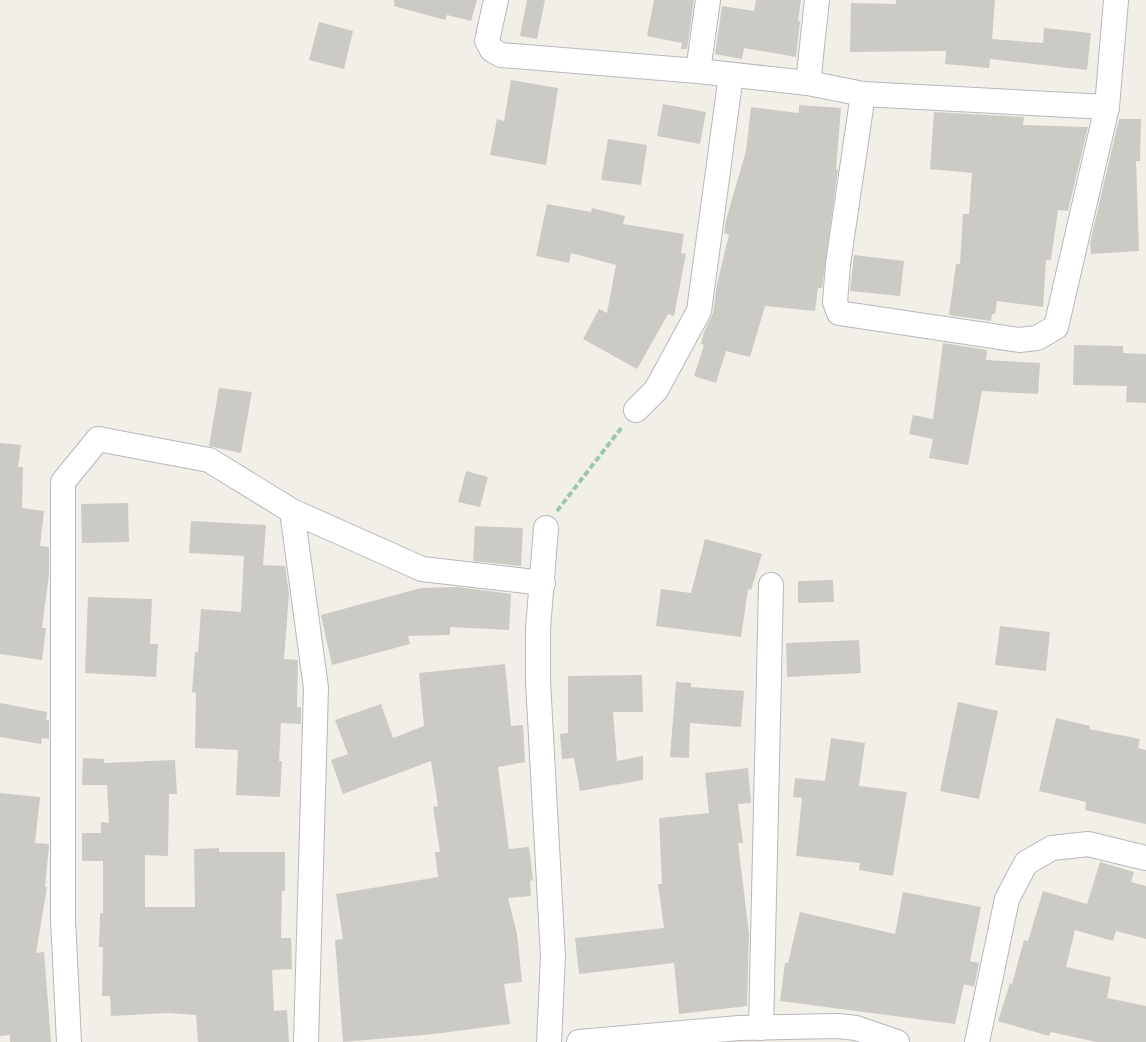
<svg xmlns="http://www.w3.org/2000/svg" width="1146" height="1042" viewBox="0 0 1146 1042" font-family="'Golos Text',sans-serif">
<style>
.building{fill:#cccac5}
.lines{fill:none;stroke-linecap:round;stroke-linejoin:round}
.minor-casing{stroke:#b5b8bc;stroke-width:26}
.path{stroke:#9cc7a9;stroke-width:4;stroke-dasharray:6 3;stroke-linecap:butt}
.minor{stroke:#fff;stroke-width:24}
</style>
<rect width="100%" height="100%" fill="#f1efe8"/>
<g class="building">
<path d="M 394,0 L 477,0 L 471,21 L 447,15 L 445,20 L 394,6 Z"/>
<path d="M 527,0 L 545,0 L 537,39 L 520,36 Z"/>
<path d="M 654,0 L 694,0 L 687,49 L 681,49 L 682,43 L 647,36 Z"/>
<path d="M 756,0 L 801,0 L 798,21 L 800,21 L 796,57 L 744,48 L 742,59 L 715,54 L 722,6 L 754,11 Z"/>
<path d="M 896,0 L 995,0 L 992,39 L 1043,43 L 1044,28 L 1091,33 L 1087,70 L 990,59 L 989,68 L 945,64 L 946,51 L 850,52 L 851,3 L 896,4 Z"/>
<path d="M 319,22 L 353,31 L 344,69 L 309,60 Z"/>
<path d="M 511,80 L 558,88 L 546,165 L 490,155 L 497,119 L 504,121 Z"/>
<path d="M 663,104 L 706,112 L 700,144 L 657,136 Z"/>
<path d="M 799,105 L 841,108 L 836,169 L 838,169 L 822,288 L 818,288 L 815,311 L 765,306 L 750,357 L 726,351 L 716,383 L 694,376 L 704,345 L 701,344 L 704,332 L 713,313 L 717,284 L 729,235 L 724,233 L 726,220 L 746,151 L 751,107 L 799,113 Z"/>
<path d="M 934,112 L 1024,117 L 1023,125 L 1088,127 L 1068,211 L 1058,210 L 1051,260 L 1046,260 L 1043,307 L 997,301 L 995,314 L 992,314 L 991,321 L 949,315 L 956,264 L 960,264 L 963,214 L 969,214 L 972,173 L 930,169 Z"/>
<path d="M 1119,119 L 1141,119 L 1140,161 L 1136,161 L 1139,251 L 1091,254 L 1090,243 Z"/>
<path d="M 608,139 L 647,145 L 641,185 L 601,180 Z"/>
<path d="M 547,204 L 591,212 L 592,208 L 625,216 L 623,224 L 684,234 L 681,253 L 686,254 L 674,316 L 668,314 L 637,369 L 583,339 L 599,309 L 607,313 L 616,265 L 571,253 L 569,263 L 536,256 Z"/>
<path d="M 854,255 L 904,261 L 900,296 L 850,291 Z"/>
<path d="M 943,343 L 987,350 L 986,360 L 1040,363 L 1038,394 L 982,391 L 968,465 L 929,458 L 933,439 L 909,434 L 913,415 L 933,419 Z"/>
<path d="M 1074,345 L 1123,346 L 1123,353 L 1146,354 L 1146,403 L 1126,402 L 1127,386 L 1073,385 Z"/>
<path d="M 219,388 L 252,392 L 241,453 L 209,446 Z"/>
<path d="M 0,443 L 21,445 L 18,467 L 23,467 L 22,508 L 44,511 L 40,546 L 49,547 L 49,574 L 42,628 L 46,628 L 42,660 L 0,654 Z"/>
<path d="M 466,471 L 488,477 L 480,507 L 458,502 Z"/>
<path d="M 128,503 L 129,542 L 82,543 L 81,504 Z"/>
<path d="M 191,521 L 266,525 L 263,565 L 285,566 L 289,594 L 284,659 L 298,660 L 297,707 L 301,707 L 301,724 L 281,723 L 279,761 L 282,761 L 280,797 L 236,795 L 238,750 L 195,748 L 196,693 L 192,692 L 195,652 L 198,652 L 201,609 L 241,612 L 244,556 L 189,553 Z"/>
<path d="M 475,526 L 523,528 L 521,566 L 473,561 Z"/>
<path d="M 705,539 L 762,554 L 751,590 L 748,589 L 741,637 L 656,626 L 661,589 L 691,593 Z"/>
<path d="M 833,580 L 834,602 L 798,603 L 798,581 Z"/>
<path d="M 457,587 L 511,594 L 509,630 L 450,627 L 450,635 L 408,636 L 410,644 L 332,665 L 321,615 L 421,588 Z"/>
<path d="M 88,597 L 152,599 L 150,644 L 158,644 L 156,677 L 85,673 Z"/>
<path d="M 1000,626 L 1050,632 L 1046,671 L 995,665 Z"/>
<path d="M 859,640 L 861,673 L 787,677 L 786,643 Z"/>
<path d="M 505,664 L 511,726 L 523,725 L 525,762 L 498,767 L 509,849 L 529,847 L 533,880 L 530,881 L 531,896 L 508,898 L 517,934 L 522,982 L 504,984 L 510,1024 L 434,1034 L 343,1042 L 335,940 L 343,939 L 336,894 L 438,877 L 435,852 L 440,852 L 433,807 L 438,806 L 431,761 L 343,794 L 331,760 L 348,754 L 335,720 L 381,704 L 393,738 L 424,726 L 419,673 Z"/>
<path d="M 642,675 L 643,712 L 613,712 L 617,761 L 643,756 L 643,780 L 580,791 L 574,758 L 562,759 L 560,734 L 568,733 L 568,676 Z"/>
<path d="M 676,682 L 691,683 L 691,687 L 744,691 L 741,727 L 690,723 L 689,758 L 670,757 Z"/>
<path d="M 958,702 L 998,711 L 979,799 L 940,791 Z"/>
<path d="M 0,703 L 47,712 L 46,720 L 49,720 L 49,739 L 42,738 L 41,744 L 0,737 Z"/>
<path d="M 1056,718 L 1090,726 L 1089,729 L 1140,739 L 1138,748 L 1146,750 L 1146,824 L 1085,810 L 1086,802 L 1039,791 Z"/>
<path d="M 831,738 L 865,743 L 859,786 L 907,792 L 893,876 L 859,870 L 860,863 L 796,856 L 802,798 L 793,797 L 795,778 L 825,781 Z"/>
<path d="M 83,758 L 104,759 L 104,763 L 175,760 L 177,794 L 169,794 L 168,856 L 145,855 L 145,907 L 195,907 L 194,849 L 219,848 L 219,852 L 285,852 L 285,891 L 282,891 L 281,938 L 291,938 L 292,969 L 272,970 L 274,1011 L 287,1010 L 289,1042 L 198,1042 L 196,1015 L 169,1013 L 111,1016 L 110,996 L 102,996 L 103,947 L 99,947 L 100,913 L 103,913 L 103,861 L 82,861 L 82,833 L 101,833 L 101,822 L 109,823 L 107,785 L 82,785 Z"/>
<path d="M 748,768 L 751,803 L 738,804 L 743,843 L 738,843 L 749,934 L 747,1006 L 679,1014 L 674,963 L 579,974 L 575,938 L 664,928 L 658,884 L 662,884 L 659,818 L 709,813 L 705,773 Z"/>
<path d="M 0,793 L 40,797 L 35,843 L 49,844 L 49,846 L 45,887 L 47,887 L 36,953 L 44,952 L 51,1042 L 10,1042 L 10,1035 L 0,1036 Z"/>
<path d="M 1100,862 L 1134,872 L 1131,882 L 1146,886 L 1146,939 L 1116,931 L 1113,941 L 1075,930 L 1066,967 L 1111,977 L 1107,998 L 1146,1006 L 1146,1042 L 1096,1042 L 1051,1032 L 1049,1036 L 998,1021 L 1010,983 L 1012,984 L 1024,940 L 1028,941 L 1043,891 L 1087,904 Z"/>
<path d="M 903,892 L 981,907 L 970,961 L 979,963 L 974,987 L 964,984 L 955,1024 L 780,1001 L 785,963 L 788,963 L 800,912 L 895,934 Z"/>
</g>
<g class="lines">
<g class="minor-casing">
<g id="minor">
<path d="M 496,0 L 487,41 L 492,50 L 501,55 L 698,71 L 808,83 L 863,94 L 1107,107"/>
<path d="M 698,71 L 708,0"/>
<path d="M 808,83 L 817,0"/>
<path d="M 863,94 L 838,264 L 835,302 L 839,313 L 1019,340 L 1037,338 L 1056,327 L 1107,107 L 1116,0"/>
<path d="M 636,410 L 656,390 L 699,311 L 731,75"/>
<path d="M 292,511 L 316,688 L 306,1042"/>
<path d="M 546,528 L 538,629 L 538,681 L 553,957 L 549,1042"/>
<path d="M 761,1028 L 771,585"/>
<path d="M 69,1042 L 63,919 L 63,482 L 98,439 L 209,460 L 292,511 L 422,569 L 543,583"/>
<path d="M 579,1042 L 739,1028 L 837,1026 L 856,1028 L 897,1042"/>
<path d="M 977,1042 L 1007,899 L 1026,863 L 1052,848 L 1088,844 L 1146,858"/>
</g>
</g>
<path class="path" d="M 557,511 L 622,427"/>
<use href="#minor" class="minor"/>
</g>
</svg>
